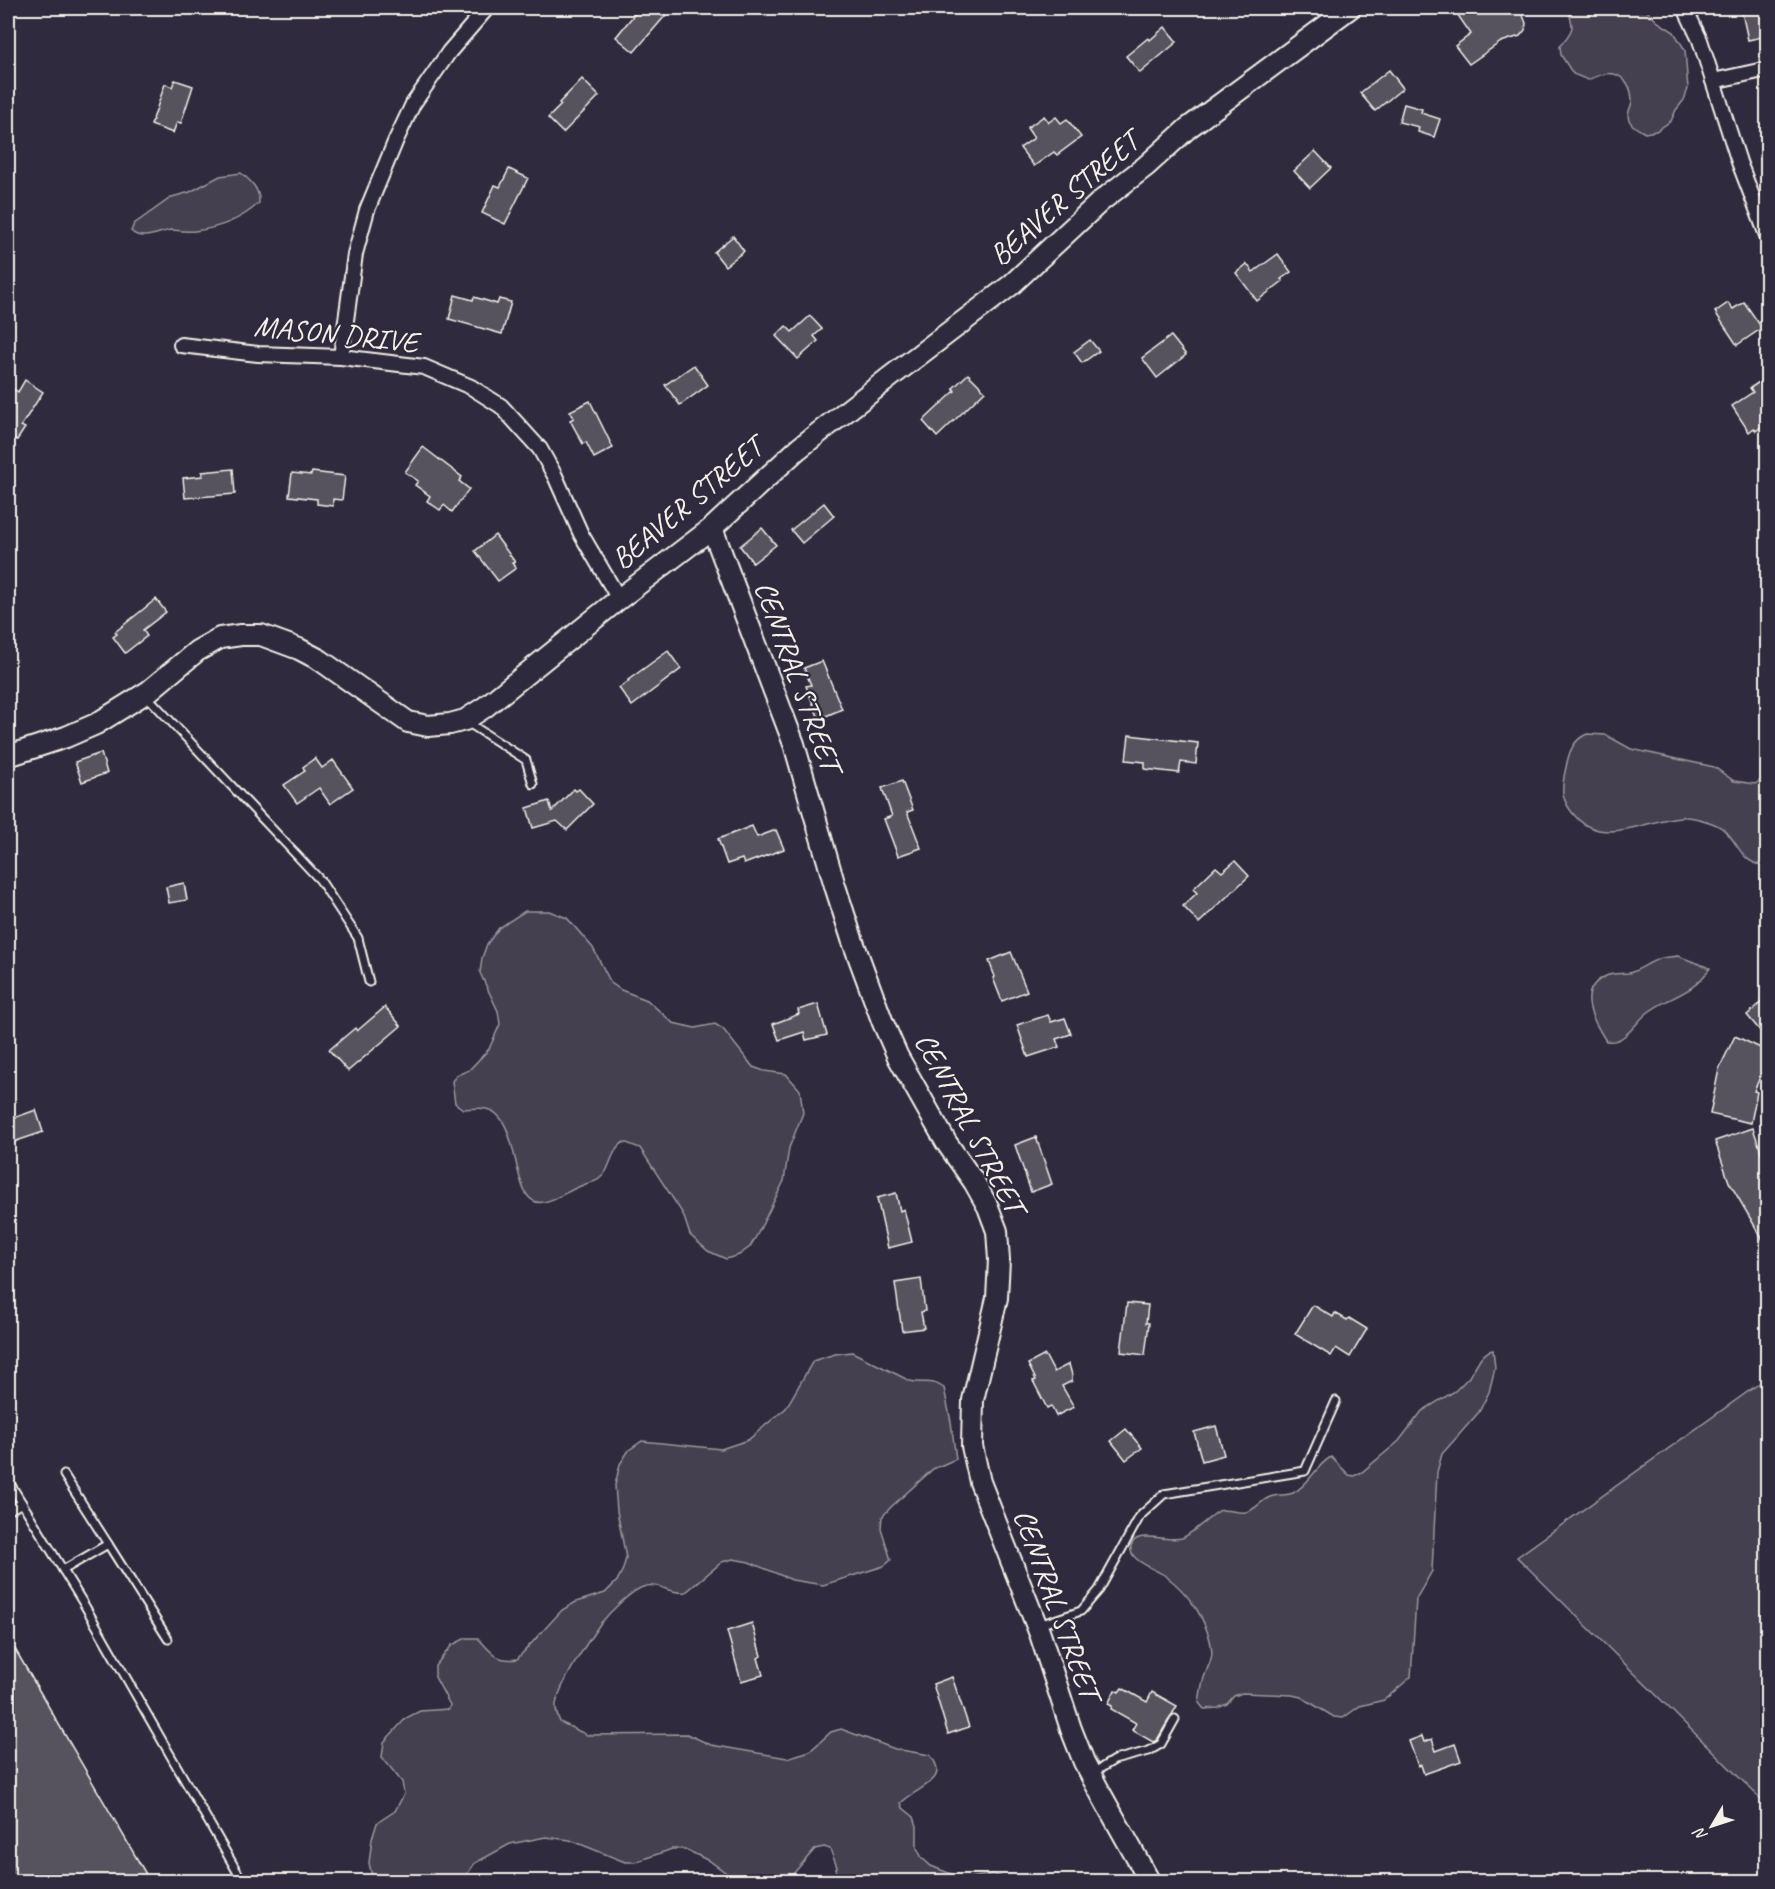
<svg xmlns="http://www.w3.org/2000/svg" width="1775" height="1889" viewBox="0 0 1775 1889" font-family="Caveat,sans-serif">
<style>
.green{fill:#454050;stroke:#9c989c;stroke-width:1.5}
.building{fill:#56525f;stroke:#f4f1e8;stroke-width:1.5}
.lines{fill:none;stroke-linecap:round;stroke-linejoin:round}
.lane-casing{stroke:#f4f1e8;stroke-width:11}
.street-casing{stroke:#f4f1e8;stroke-width:18}
.secondary-casing{stroke:#f4f1e8;stroke-width:24}
.lane{stroke:#2f2a3d;stroke-width:7}
.street{stroke:#2f2a3d;stroke-width:14}
.secondary{stroke:#2f2a3d;stroke-width:20}
.labels{text-anchor:middle;dominant-baseline:central;stroke-width:4.5;stroke-linejoin:round;paint-order:stroke}
.street-label{font-size:30px;fill:#f4f1e8;stroke:#2f2a3d}
</style>
<rect width="100%" height="100%" fill="#2f2a3d"/>
<filter id="ink" filterUnits="userSpaceOnUse"><feTurbulence type="fractalNoise" baseFrequency=".0167" numOctaves="2"/><feDisplacementMap in="SourceGraphic" scale="12" xChannelSelector="R" yChannelSelector="G"/><feConvolveMatrix kernelMatrix="1 2 1 2 8 2 1 2 1" color-interpolation-filters="sRGB"/></filter>
<g filter="url(#ink)">
<g class="green">
<path d="M 1567,8 L 1644,8 L 1658,22 L 1674,32 L 1685,50 L 1688,89 L 1684,100 L 1676,110 L 1671,121 L 1656,131 L 1645,133 C 1638,129 1629,125 1628,116 C 1628,112 1631,106 1632,102 C 1632,95 1631,89 1627,83 C 1616,69 1602,73 1588,80 L 1573,74 L 1561,55 L 1560,46 C 1574,29 1575,28 1567,8 Z"/>
<path d="M 241,173 C 251,181 260,189 259,203 C 242,219 219,228 195,231 C 187,232 179,230 171,230 C 159,232 141,242 131,231 L 134,224 L 172,197 L 190,192 L 220,176 Z"/>
<path d="M 1587,734 L 1606,735 L 1631,749 L 1714,767 L 1734,781 L 1755,784 L 1767,776 L 1767,865 C 1763,865 1758,865 1754,863 C 1737,856 1735,831 1712,823 C 1703,820 1689,816 1680,817 C 1647,820 1603,847 1576,817 C 1560,800 1561,789 1566,767 C 1569,752 1573,740 1587,734 Z"/>
<path d="M 525,911 L 549,911 L 567,918 L 593,948 L 611,983 L 621,990 L 647,1000 L 673,1023 L 695,1028 L 715,1024 L 723,1029 L 753,1067 L 764,1071 L 786,1074 L 800,1090 L 803,1113 L 789,1148 L 784,1181 L 758,1233 L 750,1247 L 739,1255 L 726,1259 L 708,1251 L 690,1235 L 683,1214 L 640,1148 L 624,1142 C 609,1151 612,1170 599,1179 C 596,1182 590,1182 586,1184 C 572,1188 559,1199 544,1202 C 508,1210 524,1116 486,1109 C 480,1107 470,1109 463,1109 L 455,1103 L 452,1081 L 457,1075 L 469,1070 L 489,1049 L 500,1024 L 498,1011 L 480,973 L 482,958 L 487,944 L 499,928 Z"/>
<path d="M 1678,956 L 1710,968 C 1691,997 1669,995 1646,1014 C 1638,1021 1632,1031 1623,1037 C 1618,1041 1613,1042 1606,1041 C 1593,1021 1575,990 1606,976 C 1613,973 1621,974 1629,973 C 1640,970 1649,962 1659,959 C 1665,957 1672,957 1678,956 Z"/>
<path d="M 1493,1350 L 1495,1368 L 1489,1392 L 1479,1412 L 1442,1454 L 1437,1472 L 1432,1571 L 1416,1599 L 1411,1677 L 1384,1700 L 1360,1706 L 1343,1718 L 1334,1717 L 1301,1697 L 1292,1695 L 1242,1693 L 1234,1696 L 1227,1704 L 1218,1708 L 1204,1709 L 1199,1703 C 1200,1696 1201,1688 1203,1681 C 1205,1673 1209,1666 1211,1659 C 1215,1644 1202,1616 1193,1604 C 1186,1594 1176,1584 1167,1577 C 1159,1570 1121,1559 1133,1542 C 1141,1531 1169,1542 1182,1538 C 1190,1535 1210,1517 1218,1511 C 1228,1508 1237,1514 1246,1512 C 1256,1510 1261,1500 1270,1497 C 1278,1494 1286,1496 1293,1493 C 1309,1485 1316,1465 1331,1457 L 1349,1475 L 1354,1476 L 1362,1472 L 1399,1441 L 1422,1411 L 1455,1391 L 1469,1377 L 1481,1357 L 1489,1351 Z"/>
<path d="M 852,1352 L 910,1381 C 925,1385 929,1378 944,1388 L 951,1422 L 956,1459 L 933,1469 L 891,1507 L 882,1517 L 881,1528 L 891,1560 L 884,1566 L 823,1585 L 792,1580 L 749,1562 L 733,1559 L 722,1562 L 686,1592 C 671,1595 661,1583 646,1586 C 632,1589 609,1613 600,1624 C 588,1641 559,1685 556,1705 C 555,1710 558,1717 560,1722 L 587,1735 L 687,1734 L 711,1745 L 787,1758 L 810,1751 L 831,1732 L 841,1729 L 895,1749 L 930,1755 C 952,1782 917,1786 901,1803 L 903,1808 L 914,1817 L 917,1826 L 917,1848 L 922,1858 L 931,1866 L 964,1879 L 993,1874 L 1002,1877 L 1004,1881 L 831,1881 L 837,1867 L 830,1849 L 824,1847 L 815,1849 L 793,1874 L 778,1881 L 739,1882 L 711,1862 L 685,1849 L 672,1849 L 635,1862 L 625,1862 L 570,1840 L 546,1837 L 510,1844 L 475,1863 L 462,1881 L 373,1881 L 369,1863 L 372,1839 L 377,1823 L 395,1811 L 404,1794 L 402,1782 L 382,1757 L 384,1742 L 406,1718 L 420,1711 L 449,1709 L 450,1705 L 435,1677 L 435,1666 L 452,1645 L 466,1638 L 478,1638 C 491,1652 496,1662 517,1659 L 562,1610 L 576,1602 L 605,1593 L 617,1581 L 623,1569 L 626,1558 L 617,1511 L 615,1485 L 620,1464 L 629,1450 L 642,1441 L 721,1449 L 748,1440 L 786,1408 L 813,1361 L 835,1354 Z"/>
<path d="M 1767,1378 L 1767,1805 L 1517,1557 Z"/>
</g>
<g class="building">
<path d="M 645,8 L 672,8 L 634,52 L 616,37 L 637,11 L 640,13 Z"/>
<path d="M 1453,8 L 1520,8 L 1526,23 L 1525,30 L 1520,36 L 1501,42 L 1469,64 L 1455,46 L 1471,34 Z"/>
<path d="M 1741,8 L 1767,8 L 1767,36 L 1748,40 Z"/>
<path d="M 1165,27 L 1177,42 L 1140,73 L 1126,56 L 1148,38 L 1150,40 Z"/>
<path d="M 1389,70 L 1403,88 L 1375,111 L 1360,93 Z"/>
<path d="M 582,79 L 599,96 L 563,133 L 548,118 L 561,105 L 559,103 Z"/>
<path d="M 175,80 L 193,86 L 181,123 L 177,122 L 173,133 L 151,125 L 165,84 L 172,87 Z"/>
<path d="M 1404,104 L 1422,109 L 1421,113 L 1440,119 L 1434,137 L 1418,132 L 1419,127 L 1399,122 Z"/>
<path d="M 1044,116 L 1049,122 L 1056,117 L 1061,123 L 1067,119 L 1081,137 L 1057,155 L 1054,152 L 1034,166 L 1020,148 L 1034,138 L 1027,128 Z"/>
<path d="M 1315,151 L 1331,168 L 1310,188 L 1294,171 Z"/>
<path d="M 509,169 L 528,178 L 505,224 L 482,213 L 495,185 L 500,187 Z"/>
<path d="M 733,236 L 744,251 L 725,266 L 714,252 Z"/>
<path d="M 1278,254 L 1291,272 L 1281,279 L 1283,281 L 1257,301 L 1236,273 L 1247,264 L 1253,272 Z"/>
<path d="M 455,295 L 473,300 L 474,297 L 497,304 L 499,299 L 511,302 L 502,334 L 449,319 Z"/>
<path d="M 1744,302 L 1762,328 L 1737,345 L 1715,312 L 1728,303 L 1733,309 Z"/>
<path d="M 810,316 L 822,329 L 814,336 L 818,341 L 798,359 L 776,336 L 786,326 L 792,332 Z"/>
<path d="M 1171,336 L 1186,355 L 1157,378 L 1142,358 Z"/>
<path d="M 1090,340 L 1099,351 L 1082,363 L 1074,352 Z"/>
<path d="M 694,365 L 708,385 L 680,405 L 665,385 Z"/>
<path d="M 968,374 L 985,391 L 937,437 L 923,421 L 955,391 L 953,388 Z"/>
<path d="M 1767,377 L 1767,422 L 1756,431 L 1754,428 L 1749,432 L 1732,406 L 1753,392 L 1750,388 Z"/>
<path d="M 25,380 L 43,392 L 21,426 L 25,428 L 17,440 L 13,438 L 8,447 L 8,385 L 18,392 Z"/>
<path d="M 590,401 L 613,448 L 594,458 L 586,442 L 583,444 L 570,420 L 574,418 L 570,411 Z"/>
<path d="M 423,447 L 462,477 L 459,481 L 469,489 L 452,512 L 444,505 L 440,510 L 427,501 L 430,496 L 415,485 L 418,481 L 405,472 Z"/>
<path d="M 233,469 L 235,494 L 185,498 L 183,478 L 203,476 L 202,472 Z"/>
<path d="M 312,472 L 345,476 L 342,500 L 333,499 L 333,506 L 317,504 L 317,499 L 289,496 L 292,473 L 311,475 Z"/>
<path d="M 824,503 L 834,516 L 802,543 L 791,530 Z"/>
<path d="M 762,528 L 776,545 L 753,563 L 740,546 Z"/>
<path d="M 495,535 L 515,562 L 512,563 L 516,568 L 498,581 L 475,551 Z"/>
<path d="M 156,599 L 166,612 L 143,630 L 147,636 L 125,653 L 113,637 L 117,634 L 115,632 Z"/>
<path d="M 668,651 L 681,669 L 632,706 L 619,688 L 629,681 L 628,680 Z"/>
<path d="M 822,661 L 842,709 L 819,719 L 806,686 L 811,685 L 804,668 Z"/>
<path d="M 1129,735 L 1198,743 L 1196,764 L 1181,762 L 1179,773 L 1145,769 L 1145,762 L 1126,760 Z"/>
<path d="M 101,753 L 107,773 L 82,782 L 75,762 Z"/>
<path d="M 315,758 L 322,768 L 333,760 L 353,788 L 330,804 L 319,788 L 297,803 L 284,785 L 305,771 L 303,767 Z"/>
<path d="M 902,781 L 913,810 L 907,812 L 921,848 L 898,856 L 884,819 L 892,816 L 882,788 Z"/>
<path d="M 574,789 L 576,791 L 579,789 L 593,804 L 567,830 L 557,821 L 533,828 L 527,808 L 549,801 L 552,811 Z"/>
<path d="M 752,826 L 757,837 L 776,830 L 784,849 L 744,864 L 742,859 L 727,864 L 718,839 Z"/>
<path d="M 1235,861 L 1249,876 L 1199,923 L 1183,906 L 1197,893 L 1193,889 L 1216,867 L 1222,872 Z"/>
<path d="M 184,883 L 187,900 L 169,903 L 166,887 Z"/>
<path d="M 1011,952 L 1027,991 L 1002,1001 L 993,978 L 995,977 L 989,961 Z"/>
<path d="M 1767,997 L 1767,1039 L 1747,1015 Z"/>
<path d="M 818,1004 L 827,1035 L 806,1040 L 804,1032 L 779,1040 L 773,1024 L 799,1014 L 798,1010 Z"/>
<path d="M 385,1007 L 401,1026 L 348,1071 L 329,1050 L 355,1028 L 357,1031 Z"/>
<path d="M 1048,1015 L 1051,1022 L 1065,1018 L 1071,1034 L 1056,1039 L 1059,1047 L 1028,1057 L 1017,1025 Z"/>
<path d="M 1735,1036 L 1767,1051 L 1767,1061 L 1754,1091 L 1757,1092 L 1751,1123 L 1710,1114 L 1719,1069 Z"/>
<path d="M 36,1110 L 43,1132 L 8,1144 L 8,1120 Z"/>
<path d="M 1753,1128 L 1767,1169 L 1767,1247 L 1729,1182 L 1715,1141 Z"/>
<path d="M 1036,1137 L 1052,1184 L 1031,1192 L 1015,1145 Z"/>
<path d="M 896,1193 L 900,1211 L 904,1209 L 912,1242 L 888,1248 L 877,1198 Z"/>
<path d="M 921,1279 L 925,1311 L 921,1312 L 924,1328 L 902,1331 L 895,1283 Z"/>
<path d="M 1127,1303 L 1148,1305 L 1146,1323 L 1149,1323 L 1145,1355 L 1121,1352 Z"/>
<path d="M 1313,1305 L 1333,1317 L 1335,1313 L 1347,1320 L 1349,1318 L 1367,1329 L 1350,1357 L 1336,1348 L 1331,1356 L 1295,1334 Z"/>
<path d="M 1045,1355 L 1054,1372 L 1069,1364 L 1072,1375 L 1072,1381 L 1062,1386 L 1074,1407 L 1056,1416 L 1051,1406 L 1047,1408 L 1033,1381 L 1036,1380 L 1028,1364 Z"/>
<path d="M 1216,1426 L 1224,1455 L 1202,1461 L 1194,1432 Z"/>
<path d="M 1126,1429 L 1142,1448 L 1126,1460 L 1111,1441 Z"/>
<path d="M 752,1623 L 761,1656 L 758,1658 L 763,1675 L 741,1681 L 727,1631 Z"/>
<path d="M 8,1637 L 150,1881 L 8,1881 Z"/>
<path d="M 952,1677 L 969,1727 L 948,1734 L 933,1684 Z"/>
<path d="M 1122,1688 L 1147,1702 L 1152,1692 L 1177,1706 L 1157,1740 L 1153,1742 L 1132,1730 L 1136,1723 L 1111,1709 L 1112,1706 L 1108,1704 L 1115,1690 L 1119,1692 Z"/>
<path d="M 1422,1736 L 1424,1742 L 1432,1739 L 1436,1751 L 1455,1744 L 1461,1761 L 1424,1774 L 1421,1765 L 1418,1766 L 1409,1741 Z"/>
</g>
<g class="lines">
<g class="lane-casing">
<g id="lane">
<path d="M 147,696 L 320,880 L 358,938 L 369,982"/>
<path d="M 467,722 L 526,760 L 533,784"/>
<path d="M 64,1475 L 108,1544"/>
<path d="M 8,1480 L 85,1606 L 243,1882"/>
<path d="M 8,1511 L 22,1503"/>
<path d="M 63,1570 L 108,1544 L 168,1639"/>
<path d="M 1039,1625 L 1081,1611 L 1099,1590 L 1140,1516 L 1164,1494 L 1305,1471 L 1336,1401"/>
<path d="M 1093,1773 L 1114,1760 L 1149,1751 L 1161,1744 L 1175,1719"/>
</g>
</g>
<g class="street-casing">
<g id="street">
<path d="M 1685,8 L 1700,40 L 1739,162 L 1768,238"/>
<path d="M 1713,81 L 1768,69"/>
<path d="M 181,345 L 258,354 L 341,357 L 424,367 L 471,387 L 501,406 L 540,449 L 555,476 L 581,534 L 619,599"/>
<path d="M 341,357 L 355,254 L 367,210 L 396,140 L 413,104 L 449,52 L 487,8"/>
</g>
</g>
<g class="secondary-casing">
<g id="secondary">
<path d="M 712,528 L 794,744 L 835,886 L 852,939 L 883,1023 L 898,1057 L 946,1142 L 974,1182 L 988,1207 L 997,1231 L 999,1260 L 997,1298 L 973,1400 L 972,1446 L 980,1482 L 1040,1634 L 1071,1729 L 1084,1762 L 1102,1796 L 1150,1882"/>
<path d="M 8,756 L 66,737 L 96,724 L 149,691 L 197,651 L 220,638 L 241,635 L 261,635 L 299,649 L 320,660 L 408,722 L 428,726 L 450,724 L 465,720 L 485,707 L 619,599 L 712,528 L 798,449 L 894,374 L 1011,285 L 1101,201 L 1146,166 L 1188,128 L 1350,8"/>
</g>
</g>
<use href="#lane" class="lane"/>
<use href="#street" class="street"/>
<use href="#secondary" class="secondary"/>
</g>
</g>
<g class="labels">
<g class="street-label">
<text transform="translate(1064 198) rotate(-41)">BEAVER STREET</text>
<text transform="translate(336 334) rotate(6)">MASON DRIVE</text>
<text transform="translate(687 503) rotate(-40)">BEAVER STREET</text>
<text transform="translate(798 676) rotate(70)">CENTRAL STREET</text>
<text transform="translate(970 1123) rotate(62)">CENTRAL STREET</text>
<text transform="translate(1057 1604) rotate(70)">CENTRAL STREET</text>
</g>
</g>
<rect width="1775" height="1889" fill="none" stroke="#2f2a3d" stroke-width="30"/>
<rect x="15" y="15" width="1745" height="1859" fill="none" stroke="#f4f1e8" stroke-width="2" filter="url(#ink)"/>
<g transform="translate(1712 1826) rotate(231)" stroke="#2f2a3d" stroke-width="4.5" paint-order="stroke">
<path d="M0-4.5L10 22L0 15L-10 22Z" fill="#f4f1e8"/>
<text y="-9" font-size="16" font-weight="bold" text-anchor="middle" fill="#f4f1e8">N</text>
</g>
</svg>
